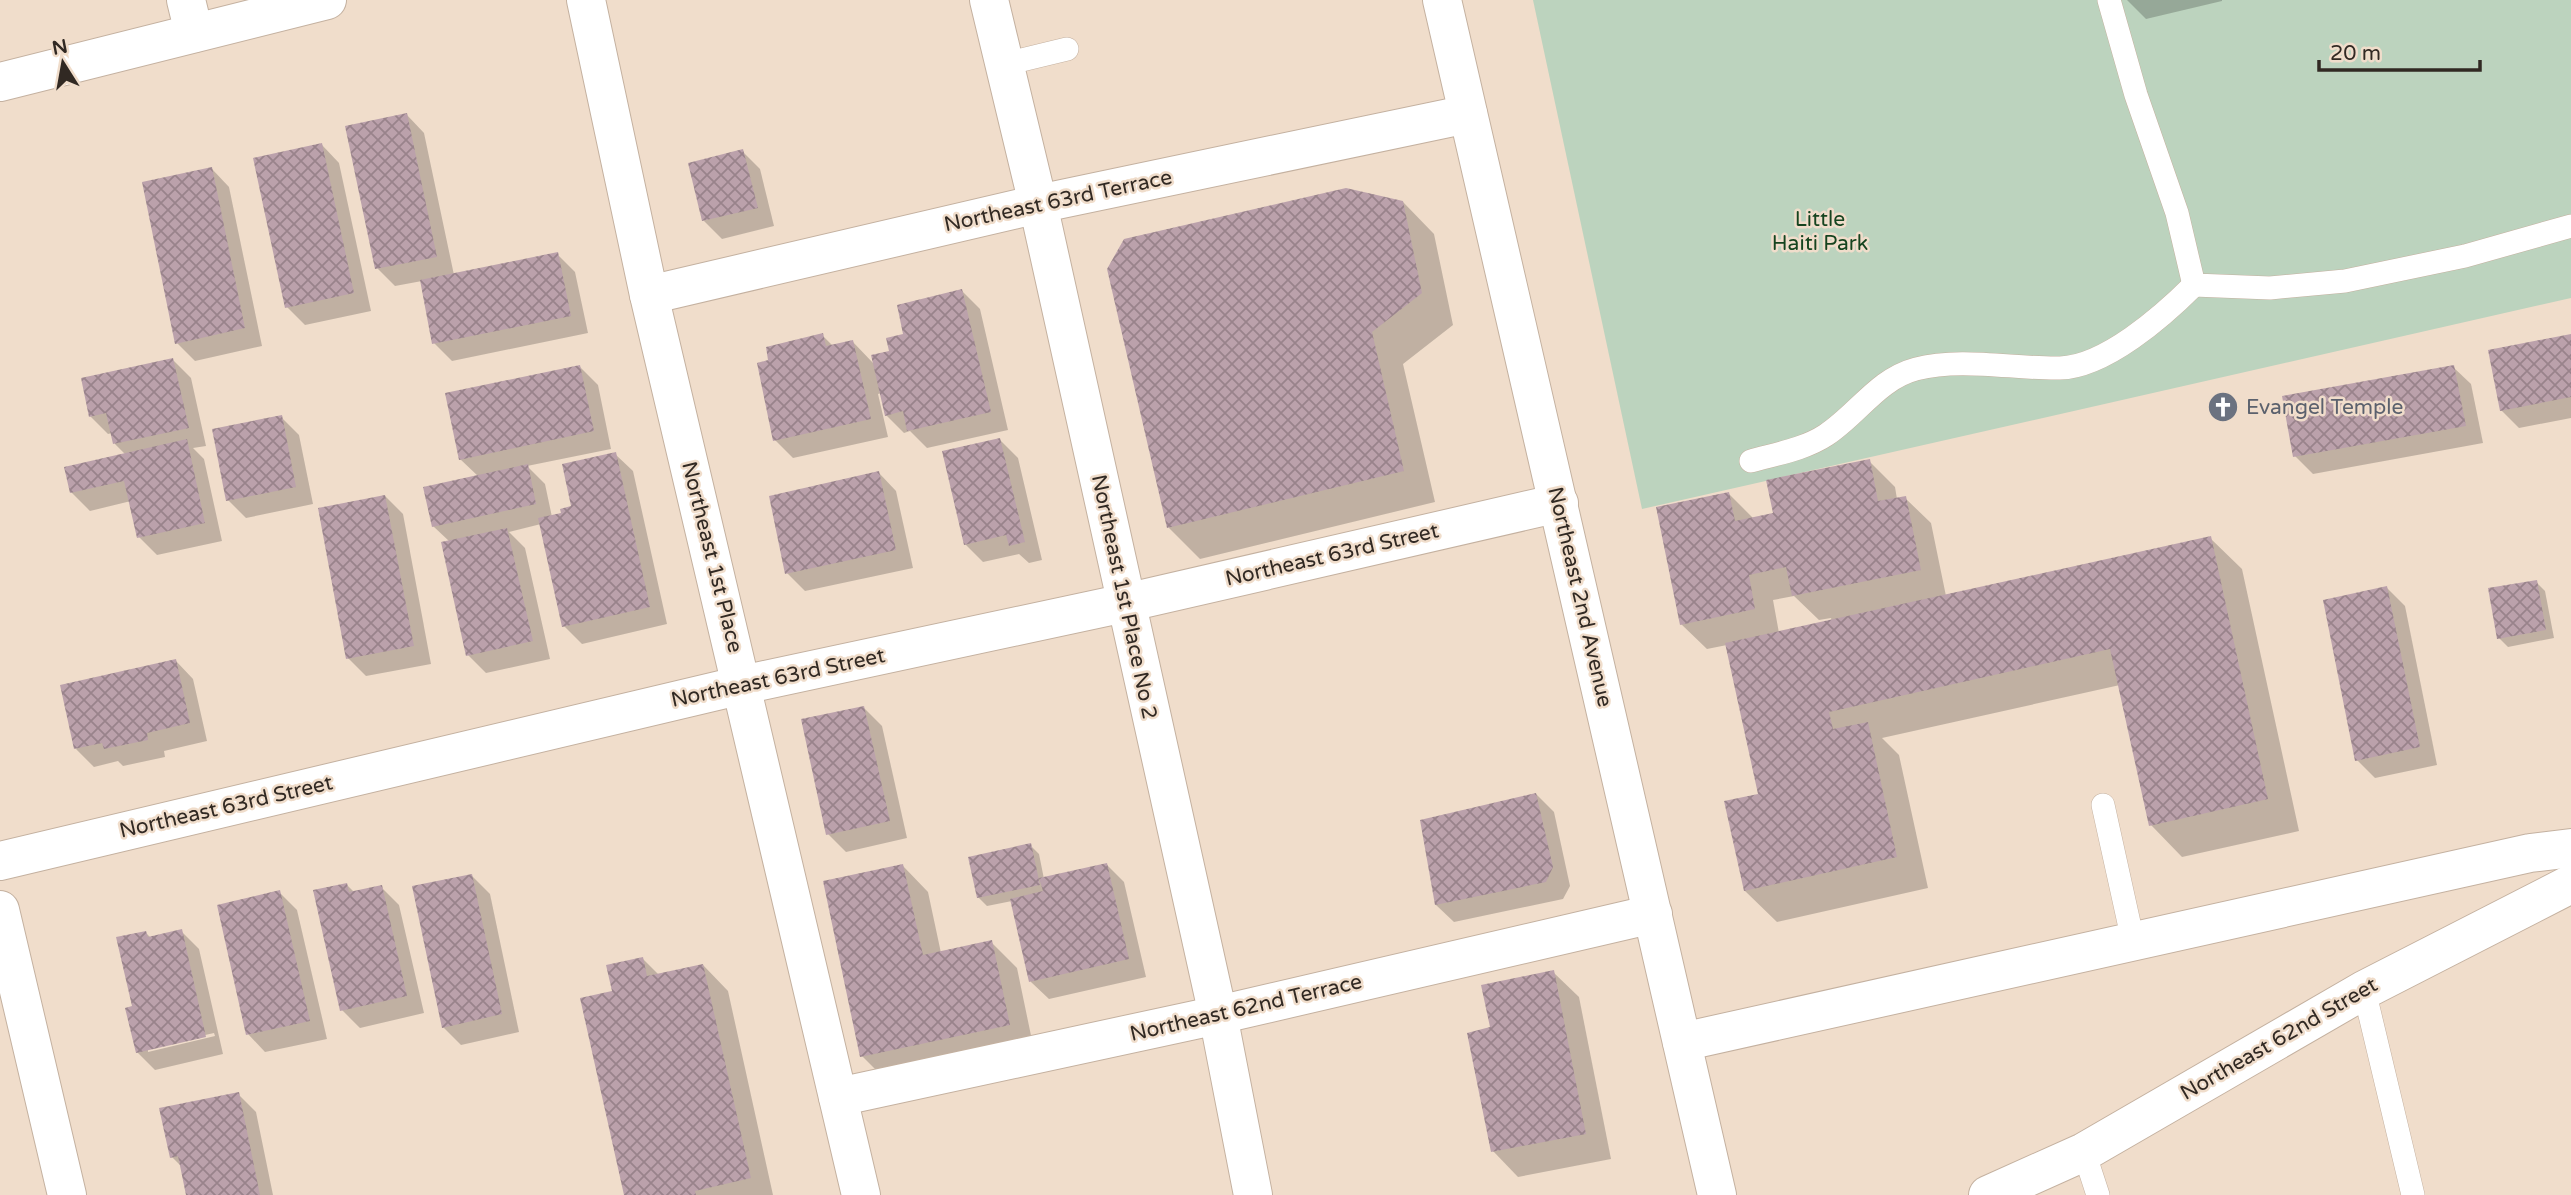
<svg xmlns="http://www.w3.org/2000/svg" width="2571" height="1195" viewBox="0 0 2571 1195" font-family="'Varela Round',sans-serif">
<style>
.park{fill:#bcd3be}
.shadow{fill:#0003;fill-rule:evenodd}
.building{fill:url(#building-cross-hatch)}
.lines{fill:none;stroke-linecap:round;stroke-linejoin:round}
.service-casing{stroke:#c4b1a0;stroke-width:24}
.minor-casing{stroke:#c4b1a0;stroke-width:40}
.secondary-casing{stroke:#c4b1a0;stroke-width:40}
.service{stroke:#fff;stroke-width:23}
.minor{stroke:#fff;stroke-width:38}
.secondary{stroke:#fff;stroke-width:38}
.labels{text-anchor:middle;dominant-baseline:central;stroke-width:5;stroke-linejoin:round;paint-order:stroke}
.street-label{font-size:21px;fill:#312923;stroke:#f0ddcb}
.park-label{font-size:21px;fill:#15441f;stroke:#f0ddcb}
.worship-label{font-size:21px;fill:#5b616d;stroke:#f0ddcb;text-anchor:start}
</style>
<defs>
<pattern id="building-cross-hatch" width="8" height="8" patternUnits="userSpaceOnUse" patternTransform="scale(1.75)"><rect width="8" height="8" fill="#bba1ab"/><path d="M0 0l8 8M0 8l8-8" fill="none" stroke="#99838b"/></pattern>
</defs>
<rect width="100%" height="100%" fill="#f0ddcb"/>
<path class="park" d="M 1533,0 L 2571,0 L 2571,298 L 1642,509 Z"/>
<g class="shadow">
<path d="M 2127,0 L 2222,0 L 2222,1 L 2146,19 Z"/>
<path d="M 407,115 L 424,133 L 454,275 L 557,254 L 575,272 L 588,333 L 452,361 L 434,343 L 422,281 L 395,286 L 377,268 Z"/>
<path d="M 322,145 L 339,163 L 371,311 L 305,325 L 287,307 Z"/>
<path d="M 742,151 L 760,169 L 774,226 L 722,239 L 704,221 Z"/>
<path d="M 212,169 L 229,187 L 262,346 L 195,361 L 177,343 Z"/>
<path d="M 1403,202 L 1434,234 L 1453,325 L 1403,364 L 1435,502 L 1200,559 L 1168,527 Z"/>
<path d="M 962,291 L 980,309 L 1008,430 L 927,448 L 910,431 L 904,433 L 886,415 L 881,393 L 878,394 L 888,437 L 793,458 L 775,440 L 770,361 L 822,335 L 833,346 L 852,341 L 874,364 Z"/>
<path d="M 2571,336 L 2571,418 L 2519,428 L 2501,410 Z"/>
<path d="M 173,360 L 191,378 L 206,446 L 193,448 L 204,459 L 222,541 L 157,555 L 139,537 L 131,501 L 90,511 L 72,493 L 66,468 L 126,455 L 115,444 L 112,433 L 108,434 L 90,416 Z"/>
<path d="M 580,367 L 598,385 L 611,449 L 527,466 L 545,484 L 552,517 L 573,508 L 615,454 L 633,471 L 667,624 L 582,644 L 564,626 L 541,524 L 509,532 L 525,548 L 550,659 L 486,673 L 468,655 L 450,542 L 433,526 L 479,477 L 460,459 Z"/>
<path d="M 2453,367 L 2471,384 L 2483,443 L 2313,474 L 2295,456 Z"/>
<path d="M 281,417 L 299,435 L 313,504 L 246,518 L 228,500 Z"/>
<path d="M 1000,440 L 1018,458 L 1042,560 L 1029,563 L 1019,554 L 983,562 L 965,544 Z"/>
<path d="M 1869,461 L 1895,487 L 1897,499 L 1905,498 L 1931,523 L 1946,596 L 2210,538 L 2242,569 L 2299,831 L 2182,857 L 2151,825 L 2120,685 L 1882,738 L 1899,755 L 1928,888 L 1777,922 L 1745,891 L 1760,795 L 1727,645 L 1707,649 L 1681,624 L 1729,494 L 1754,519 L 1775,515 ZM 1794,596 L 1819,620 L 1831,618 L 1832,621 L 1779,633 L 1773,600 Z"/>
<path d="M 879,473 L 896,491 L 913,568 L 805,591 L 787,573 Z"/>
<path d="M 385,496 L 403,514 L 431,664 L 366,676 L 348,658 Z"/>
<path d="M 2536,582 L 2545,591 L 2554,638 L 2508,647 L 2499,638 Z"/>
<path d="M 2387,588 L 2405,606 L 2437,765 L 2375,778 L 2357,760 Z"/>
<path d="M 176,661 L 193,679 L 207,741 L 164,751 L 165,757 L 123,766 L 118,761 L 94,767 L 76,749 Z"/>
<path d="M 864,708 L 882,726 L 907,838 L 846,852 L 828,834 Z"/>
<path d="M 1536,794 L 1554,812 L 1570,886 L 1563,899 L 1454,922 L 1436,905 Z"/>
<path d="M 1030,845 L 1039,854 L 1044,879 L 1106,864 L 1124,882 L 1146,977 L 1049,999 L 1031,982 L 1012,901 L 987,906 L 978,897 Z"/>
<path d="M 903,866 L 928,892 L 941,953 L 991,942 L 1017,968 L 1034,1050 L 888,1082 L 862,1056 Z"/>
<path d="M 472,876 L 490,894 L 519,1032 L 461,1045 L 443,1027 Z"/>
<path d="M 347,885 L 355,893 L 381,887 L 399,905 L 424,1013 L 360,1028 L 342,1010 Z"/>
<path d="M 279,892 L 297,910 L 327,1039 L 265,1052 L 248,1034 Z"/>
<path d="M 181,931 L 199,949 L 223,1054 L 155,1070 L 137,1052 L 134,1007 L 146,933 L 151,938 ZM 214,1033 L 215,1036 L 148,1052 L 148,1048 Z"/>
<path d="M 643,959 L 659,975 L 703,965 L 728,991 L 773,1195 L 625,1195 Z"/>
<path d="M 1553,972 L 1579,997 L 1611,1159 L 1518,1177 L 1493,1151 Z"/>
<path d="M 238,1094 L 256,1112 L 273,1195 L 188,1195 L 182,1167 L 172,1157 Z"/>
</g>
<g class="building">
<path d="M 407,113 L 437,257 L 375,269 L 345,126 Z"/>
<path d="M 322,143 L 354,293 L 285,308 L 253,158 Z"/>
<path d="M 743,149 L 758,208 L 702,221 L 688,163 Z"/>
<path d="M 212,167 L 245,328 L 175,344 L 142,182 Z"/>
<path d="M 1346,188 L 1403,201 L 1422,293 L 1372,332 L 1404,471 L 1167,528 L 1107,269 L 1124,239 Z"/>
<path d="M 558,252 L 571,316 L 432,344 L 420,280 Z"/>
<path d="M 962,289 L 991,412 L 907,431 L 903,411 L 885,416 L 871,355 L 889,351 L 886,338 L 903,334 L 897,305 Z"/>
<path d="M 823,333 L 826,346 L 853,340 L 871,419 L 773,441 L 757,363 L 768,360 L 766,347 Z"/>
<path d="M 2571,334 L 2571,397 L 2500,411 L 2488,350 Z"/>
<path d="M 173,358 L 189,428 L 113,444 L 106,413 L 89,417 L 81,378 Z"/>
<path d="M 580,365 L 594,431 L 459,460 L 445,393 Z"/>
<path d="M 2454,365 L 2466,426 L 2293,457 L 2282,396 Z"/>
<path d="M 282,415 L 296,487 L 226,501 L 212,429 Z"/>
<path d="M 1000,438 L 1025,542 L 1009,546 L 1006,535 L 964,545 L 942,451 Z"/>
<path d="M 187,439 L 205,523 L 137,538 L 124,481 L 70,493 L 64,467 Z"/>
<path d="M 616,452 L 650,607 L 562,627 L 538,518 L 561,513 L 560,509 L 571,506 L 562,464 Z"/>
<path d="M 1870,459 L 1878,501 L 1906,496 L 1921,570 L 1792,596 L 1786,567 L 1749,575 L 1755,609 L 1680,625 L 1656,507 L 1729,492 L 1735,521 L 1773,513 L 1766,480 Z"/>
<path d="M 528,464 L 536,504 L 432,527 L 423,487 Z"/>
<path d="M 879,471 L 896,550 L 785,574 L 769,496 Z"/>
<path d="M 385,495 L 414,646 L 346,659 L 318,508 Z"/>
<path d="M 507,528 L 533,641 L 466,656 L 441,542 Z"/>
<path d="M 2211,536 L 2268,799 L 2149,826 L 2110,649 L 1829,712 L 1833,729 L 1868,722 L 1897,857 L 1744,891 L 1724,801 L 1758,794 L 1725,643 Z"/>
<path d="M 2537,580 L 2546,630 L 2497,639 L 2488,588 Z"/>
<path d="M 2387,586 L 2420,747 L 2355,761 L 2323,600 Z"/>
<path d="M 176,659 L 190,723 L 147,733 L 148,740 L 104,749 L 102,743 L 74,749 L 60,685 Z"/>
<path d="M 864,706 L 890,821 L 826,835 L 801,719 Z"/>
<path d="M 1536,793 L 1553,867 L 1546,882 L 1435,905 L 1420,820 Z"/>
<path d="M 1031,843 L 1040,885 L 977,898 L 968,857 Z"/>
<path d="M 1107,863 L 1129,959 L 1029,982 L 1010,899 L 1043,891 L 1039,878 Z"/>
<path d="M 903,864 L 923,955 L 992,940 L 1010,1025 L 860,1057 L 823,881 Z"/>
<path d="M 472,874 L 502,1014 L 442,1028 L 412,886 Z"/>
<path d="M 347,883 L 349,892 L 382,885 L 407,996 L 340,1011 L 313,890 Z"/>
<path d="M 280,890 L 310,1021 L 246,1035 L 217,905 Z"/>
<path d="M 182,929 L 206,1037 L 136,1053 L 125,1008 L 132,1006 L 116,937 L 146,931 L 148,937 Z"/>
<path d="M 643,957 L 647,976 L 703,964 L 751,1178 L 695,1191 L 696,1195 L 624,1195 L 580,998 L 612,991 L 606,965 Z"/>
<path d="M 1554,970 L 1586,1134 L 1491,1152 L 1467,1033 L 1490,1027 L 1481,985 Z"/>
<path d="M 239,1092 L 260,1195 L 186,1195 L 178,1156 L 170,1158 L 159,1108 Z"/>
</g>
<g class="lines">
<g class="service-casing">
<g id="service">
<path d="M 2109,0 L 2136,95 L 2177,213 L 2194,285 L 2270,288 L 2345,281 L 2465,256 L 2571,226"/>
<path d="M 1005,64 L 1067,49"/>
<path d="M 1751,461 C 1776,454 1805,449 1826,435 C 1858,414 1878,379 1916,369 C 1962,357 2013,369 2060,368 C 2105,367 2163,316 2194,285"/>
<path d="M 2103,805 L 2133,941"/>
<path d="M 2364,990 L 2413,1195"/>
<path d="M 2084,1152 L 2098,1195"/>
</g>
</g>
<g class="minor-casing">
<g id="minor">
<path d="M 186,0 L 194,33"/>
<path d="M 586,0 L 649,295 L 861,1195"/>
<path d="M 989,0 L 1038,204 L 1218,1015 L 1253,1195"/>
<path d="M 0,82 L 327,0"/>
<path d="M 649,295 L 1038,204 L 1468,114"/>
<path d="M 0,861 L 742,685 L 1125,603 L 1559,503"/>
<path d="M 0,910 L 67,1195"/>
<path d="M 838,1097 L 1218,1015 L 1653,914"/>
</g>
</g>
<g class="secondary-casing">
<g id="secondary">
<path d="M 1442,0 L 1717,1195"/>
<path d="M 1682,1042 L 2530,853 L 2571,848"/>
<path d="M 1988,1195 L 2084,1152 L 2364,990 L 2571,884"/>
</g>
</g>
<use href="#service" class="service"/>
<use href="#minor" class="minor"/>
<use href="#secondary" class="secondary"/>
</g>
<defs>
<g id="church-disc" transform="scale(1.575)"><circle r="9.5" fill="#6b7280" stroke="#f0ddcb"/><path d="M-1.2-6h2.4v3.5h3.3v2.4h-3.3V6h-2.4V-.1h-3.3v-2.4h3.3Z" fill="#fff"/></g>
</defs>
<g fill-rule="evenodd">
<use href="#church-disc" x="2223" y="407"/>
</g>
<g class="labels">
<g class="street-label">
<text transform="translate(1058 201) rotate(-12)">Northeast 63rd Terrace</text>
<text transform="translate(1332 555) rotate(-13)">Northeast 63rd Street</text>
<text transform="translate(712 557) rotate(76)">Northeast 1st Place</text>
<text transform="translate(1124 597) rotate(78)">Northeast 1st Place No 2</text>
<text transform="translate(1580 597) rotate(77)">Northeast 2nd Avenue</text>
<text transform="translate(778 678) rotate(-12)">Northeast 63rd Street</text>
<text transform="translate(226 807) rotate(-13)">Northeast 63rd Street</text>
<text transform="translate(1246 1008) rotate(-13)">Northeast 62nd Terrace</text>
<text transform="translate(2279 1039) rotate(-30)">Northeast 62nd Street</text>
</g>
<g class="park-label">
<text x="1820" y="219">Little<tspan x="1820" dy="24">Haiti Park</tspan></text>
</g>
<g class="worship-label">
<text x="2246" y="407">Evangel Temple</text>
</g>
</g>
<g transform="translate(63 63) rotate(349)" stroke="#f0ddcb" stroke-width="5" paint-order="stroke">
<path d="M0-5L12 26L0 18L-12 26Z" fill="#312923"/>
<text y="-10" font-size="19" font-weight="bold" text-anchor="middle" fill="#312923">N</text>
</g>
<path d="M2319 60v10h161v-10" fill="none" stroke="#312923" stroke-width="3.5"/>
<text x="2330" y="60" font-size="21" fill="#312923" stroke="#f0ddcb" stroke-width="5" paint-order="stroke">20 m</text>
</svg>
